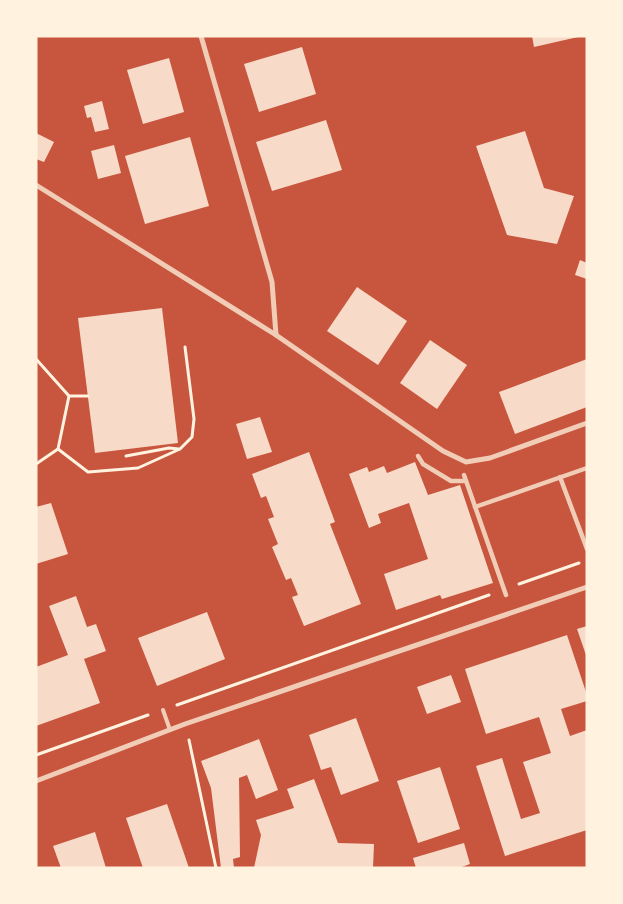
<svg xmlns="http://www.w3.org/2000/svg" width="623" height="904" viewBox="0 0 623 904" font-family="'Zilla Slab',serif">
<style>
.building{fill:#f7dbc8}
.lines{fill:none;stroke-linecap:round;stroke-linejoin:round}
.path{stroke:#fff3e0;stroke-width:3}
.service{stroke:#f1ccb7;stroke-width:4}
.pedestrian{stroke:#f1ccb7;stroke-width:4.5}
.minor{stroke:#f1ccb7;stroke-width:5}
</style>
<rect width="100%" height="100%" fill="#c8553d"/>
<g class="building">
<path d="M 532,36 L 578,36 L 578,37 L 534,47 Z"/>
<path d="M 302,47 L 316,94 L 259,112 L 244,64 Z"/>
<path d="M 169,58 L 184,112 L 143,124 L 127,70 Z"/>
<path d="M 102,101 L 109,129 L 95,132 L 91,117 L 87,118 L 84,106 Z"/>
<path d="M 326,120 L 342,170 L 272,191 L 256,142 Z"/>
<path d="M 525,131 L 544,188 L 574,196 L 557,244 L 507,235 L 476,146 Z"/>
<path d="M 36,133 L 54,142 L 44,162 L 36,159 Z"/>
<path d="M 190,137 L 209,206 L 145,224 L 125,156 Z"/>
<path d="M 114,145 L 121,173 L 98,179 L 91,151 Z"/>
<path d="M 580,260 L 587,263 L 587,279 L 575,275 Z"/>
<path d="M 357,287 L 407,321 L 378,365 L 327,331 Z"/>
<path d="M 162,308 L 178,443 L 95,453 L 78,318 Z"/>
<path d="M 430,340 L 467,365 L 437,409 L 400,383 Z"/>
<path d="M 587,359 L 587,407 L 515,434 L 499,392 Z"/>
<path d="M 260,417 L 272,452 L 247,459 L 236,424 Z"/>
<path d="M 309,452 L 335,522 L 330,524 L 361,604 L 304,626 L 292,597 L 298,595 L 291,578 L 286,580 L 272,547 L 278,544 L 268,519 L 274,517 L 266,496 L 261,498 L 252,474 Z"/>
<path d="M 415,462 L 428,495 L 460,485 L 493,583 L 442,599 L 440,595 L 396,610 L 384,574 L 428,559 L 409,503 L 378,514 L 381,523 L 369,528 L 349,474 L 367,467 L 369,472 L 384,466 L 387,473 Z"/>
<path d="M 51,503 L 68,554 L 36,564 L 36,507 Z"/>
<path d="M 76,596 L 87,627 L 96,624 L 106,651 L 84,659 L 100,703 L 36,726 L 36,667 L 68,655 L 49,606 Z"/>
<path d="M 207,612 L 225,659 L 157,686 L 138,638 Z"/>
<path d="M 587,626 L 587,655 L 586,655 L 577,629 Z"/>
<path d="M 567,635 L 587,695 L 587,701 L 561,709 L 570,736 L 587,730 L 587,830 L 505,856 L 476,766 L 502,758 L 521,819 L 540,813 L 523,762 L 551,753 L 539,717 L 486,734 L 465,669 Z"/>
<path d="M 451,675 L 461,702 L 427,714 L 417,687 Z"/>
<path d="M 356,718 L 379,781 L 341,795 L 331,767 L 321,770 L 309,735 Z"/>
<path d="M 259,739 L 278,790 L 256,799 L 247,775 L 239,778 L 240,857 L 233,859 L 234,868 L 221,868 L 211,788 L 201,761 Z"/>
<path d="M 440,767 L 460,829 L 418,843 L 397,781 Z"/>
<path d="M 314,779 L 338,843 L 374,844 L 373,868 L 254,868 L 261,835 L 256,820 L 294,808 L 287,789 Z"/>
<path d="M 167,804 L 189,868 L 143,868 L 126,818 Z"/>
<path d="M 95,832 L 106,868 L 61,868 L 53,846 Z"/>
<path d="M 464,843 L 470,864 L 459,868 L 416,868 L 413,858 Z"/>
</g>
<g class="lines">
<g class="path">
<path d="M 36,359 L 69,396 L 58,449 L 36,464"/>
<path d="M 69,396 L 88,396"/>
<path d="M 58,449 L 88,472 L 138,468 L 180,449 L 192,437 L 194,419 L 185,347"/>
<path d="M 126,456 L 169,448 L 179,449"/>
<path d="M 519,584 L 579,563"/>
<path d="M 177,705 L 489,595"/>
<path d="M 189,740 L 216,868"/>
<path d="M 36,755 L 148,715"/>
</g>
<path class="service" d="M 163,710 L 170,730"/>
<g class="pedestrian">
<path d="M 418,456 L 423,464 L 451,481 L 466,481"/>
<path d="M 464,475 L 506,595"/>
<path d="M 560,477 L 587,549"/>
<path d="M 475,507 L 587,468"/>
</g>
<g class="minor">
<path d="M 201,36 L 272,282 L 276,335"/>
<path d="M 36,185 L 276,335 L 443,451 L 466,462 L 490,458 L 587,423"/>
<path d="M 36,781 L 185,724 L 587,587"/>
</g>
</g>
<rect width="623" height="904" fill="none" stroke="#fff3e0" stroke-width="75"/>
</svg>
